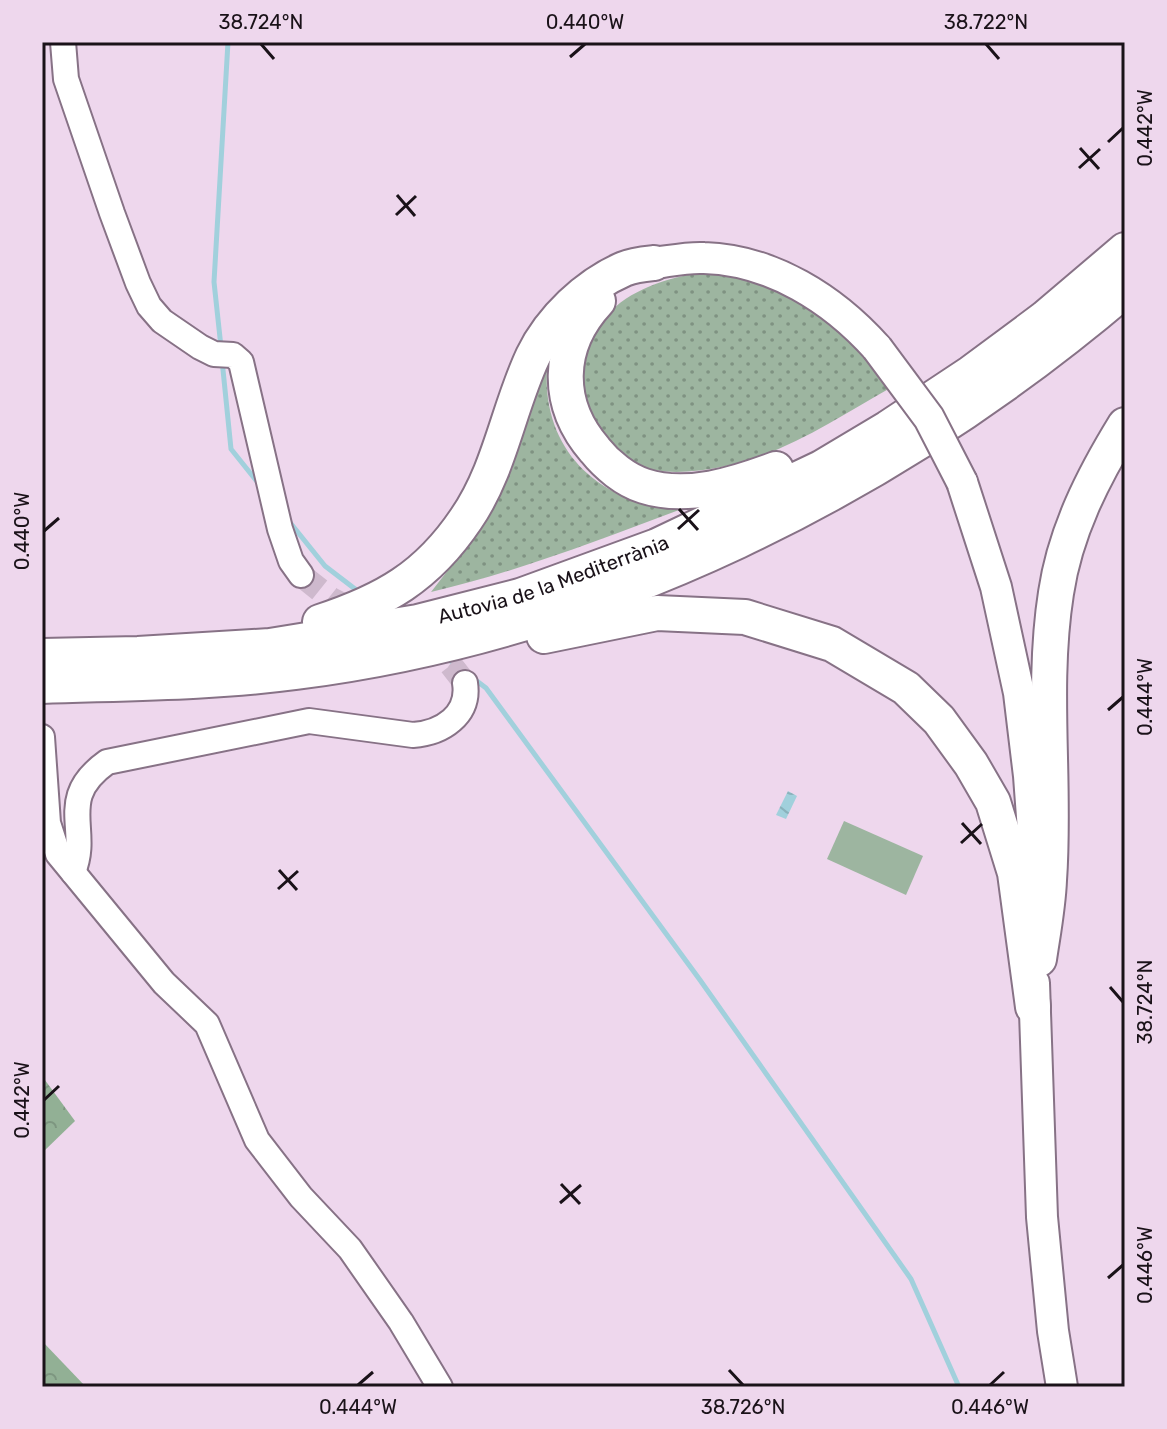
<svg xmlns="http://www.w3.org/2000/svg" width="1167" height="1429" viewBox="0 0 1167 1429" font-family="Rubik,sans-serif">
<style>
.grass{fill:url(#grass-dots)}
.forest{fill:url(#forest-crowns)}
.garden{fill:#9db5a0}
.water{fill:url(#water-waves)}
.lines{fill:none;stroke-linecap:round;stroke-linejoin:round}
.stream{stroke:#a1d0dc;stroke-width:5}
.minor-tunnel{stroke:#ceb9cd;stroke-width:24;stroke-dasharray:24 12;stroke-linecap:butt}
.minor-casing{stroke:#877286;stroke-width:28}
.major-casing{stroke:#877286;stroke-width:34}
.highway-casing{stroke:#877286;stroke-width:38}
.minor{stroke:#fff;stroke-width:24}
.major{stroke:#fff;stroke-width:30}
.highway{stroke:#fff;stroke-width:34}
.major-bridge-casing{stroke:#877286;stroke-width:34;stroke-linecap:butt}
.major-bridge{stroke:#fff;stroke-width:30}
.ticks{fill:none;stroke:#1a1219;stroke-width:3}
.labels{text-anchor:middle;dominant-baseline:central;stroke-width:7;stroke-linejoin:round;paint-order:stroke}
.street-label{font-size:20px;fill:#1a1219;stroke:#eed7ed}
.neatline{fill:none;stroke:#1a1219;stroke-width:3}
.ticks-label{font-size:20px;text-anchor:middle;fill:#1a1219}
</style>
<defs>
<pattern id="grass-dots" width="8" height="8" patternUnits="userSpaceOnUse" patternTransform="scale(2)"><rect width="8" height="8" fill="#9db5a0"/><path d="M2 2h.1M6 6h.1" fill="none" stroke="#7f9282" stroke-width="1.8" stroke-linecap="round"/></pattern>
<pattern id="forest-crowns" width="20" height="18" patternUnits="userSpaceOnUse" patternTransform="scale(2)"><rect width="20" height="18" fill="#92b095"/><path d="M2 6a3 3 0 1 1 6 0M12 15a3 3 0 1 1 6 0" fill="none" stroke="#7d9680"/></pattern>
<pattern id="water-waves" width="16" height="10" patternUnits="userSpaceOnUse" patternTransform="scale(2)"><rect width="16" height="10" fill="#a1d0dc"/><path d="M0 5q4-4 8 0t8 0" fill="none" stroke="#8ab2bc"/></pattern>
</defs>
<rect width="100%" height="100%" fill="#eed7ed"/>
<g class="grass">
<path d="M 706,272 L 743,274 L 810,302 L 880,370 L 892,387 C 838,417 783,456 721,467 C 700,471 676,474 654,470 C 580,454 560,362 611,311 C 635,287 674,276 706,272 Z"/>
<path d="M 548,358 C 537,445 595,503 679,510 C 597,541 516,572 431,592 L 480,529 L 513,467 L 505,458 Z"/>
</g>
<g class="forest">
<path d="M 42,1076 L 75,1121 L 42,1153 Z"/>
<path d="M 42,1341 L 86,1387 L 42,1387 Z"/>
</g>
<path class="garden" d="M 844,821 L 923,856 L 906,895 L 827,859 Z"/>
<path class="water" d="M 788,791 L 797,796 L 786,819 L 776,815 Z"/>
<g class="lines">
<g class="stream">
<path d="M 221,347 L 214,282 L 228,42"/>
<path d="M 222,360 L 231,449 L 259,484"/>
<path d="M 288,520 L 325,566 L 359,592"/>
<path d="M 444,656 L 486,688 L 700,980 L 911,1279 L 959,1387"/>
</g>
<g class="minor-tunnel">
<path d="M 301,575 L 331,599 L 359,613"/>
<path d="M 421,643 L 451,665 L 465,683"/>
</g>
<g class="minor-casing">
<g id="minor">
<path d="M 63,42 L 66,79 L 112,213 L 138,283 L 149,306 L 162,321 L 200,347 L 214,354 L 233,355 L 241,362 L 280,529 L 291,561 L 301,575"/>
<path d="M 42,737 L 48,823 L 58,854 L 164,983 L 207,1024 L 257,1140 L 301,1197 L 350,1249 L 401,1322 L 440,1387"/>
<path d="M 73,872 C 91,829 55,799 107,762 L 309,721 L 413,735 C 442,733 470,715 465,683"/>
</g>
</g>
<g class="major-casing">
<g id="major">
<path d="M 654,263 C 670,261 688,257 704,258 C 772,260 833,299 877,348"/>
<path d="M 962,482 L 996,587 L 1019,693 L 1029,776 L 1036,871"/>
<path d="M 1034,983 L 1042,1217 L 1053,1331 L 1062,1387"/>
</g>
</g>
<g class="highway-casing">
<g id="highway">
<path d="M 598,301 C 556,346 555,404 595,450 C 607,465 625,480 644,486 C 687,500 736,484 776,469"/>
<path d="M 320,622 C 384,601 427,577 466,519 C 500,470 508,409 533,356 C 551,319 587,285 624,269 C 633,265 644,264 654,263"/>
<path d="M 544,636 L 657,613 L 745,617 L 832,644 L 906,688 L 939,720 L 971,764 L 993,802 L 1015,873 L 1033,1007"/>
<path id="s1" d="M 42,656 L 138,654 L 270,646 L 418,622 L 520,596 L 657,546 L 821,468 L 888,428 L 971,373 L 1045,318 L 1125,250"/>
<path d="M 42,686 C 127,683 212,683 296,672 C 603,633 891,489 1125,290"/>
<path d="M 1039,959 C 1043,932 1048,906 1049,880 C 1056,784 1041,688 1056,593 C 1065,532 1093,477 1125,425"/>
</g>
</g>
<use href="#minor" class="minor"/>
<use href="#major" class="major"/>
<use href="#highway" class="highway"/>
<g class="major-bridge-casing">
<path id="major-bridge" d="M 877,348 L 929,418 L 962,482"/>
</g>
<use href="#major-bridge" class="major-bridge"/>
</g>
<path class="ticks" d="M 261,44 L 274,59M 986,44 L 999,59M 570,57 L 585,44M 1108,142 L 1123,128M 1080,148 L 1099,169M 1079,168 L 1100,149M 397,195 L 415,216M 396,215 L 416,196M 679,509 L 698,530M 678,529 L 699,510M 44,531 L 59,518M 1108,710 L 1123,697M 962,823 L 981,844M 961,843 L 982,824M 279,870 L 297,890M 278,889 L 298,871M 1110,987 L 1123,1002M 44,1100 L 59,1086M 561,1184 L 580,1204M 560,1203 L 581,1185M 1108,1278 L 1123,1265M 729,1370 L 743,1385M 358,1385 L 373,1372M 990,1385 L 1004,1372"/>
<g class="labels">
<g class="street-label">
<text stroke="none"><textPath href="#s1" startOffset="520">Autovia de la Mediterrània</textPath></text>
</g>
</g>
<rect width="1167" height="1429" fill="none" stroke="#eed7ed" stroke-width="88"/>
<rect x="44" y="44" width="1079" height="1341" class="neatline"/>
<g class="ticks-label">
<text x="261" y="29">38.724°N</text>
<text x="585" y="29">0.440°W</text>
<text x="986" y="29">38.722°N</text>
<text transform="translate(1145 128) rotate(-90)" y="7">0.442°W</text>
<text transform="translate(22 531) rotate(-90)" y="7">0.440°W</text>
<text transform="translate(1145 697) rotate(-90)" y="7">0.444°W</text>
<text transform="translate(1145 1002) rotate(-90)" y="7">38.724°N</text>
<text transform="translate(22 1100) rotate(-90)" y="7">0.442°W</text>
<text transform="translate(1145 1265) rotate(-90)" y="7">0.446°W</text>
<text x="358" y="1414">0.444°W</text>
<text x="743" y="1414">38.726°N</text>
<text x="990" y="1414">0.446°W</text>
</g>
</svg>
